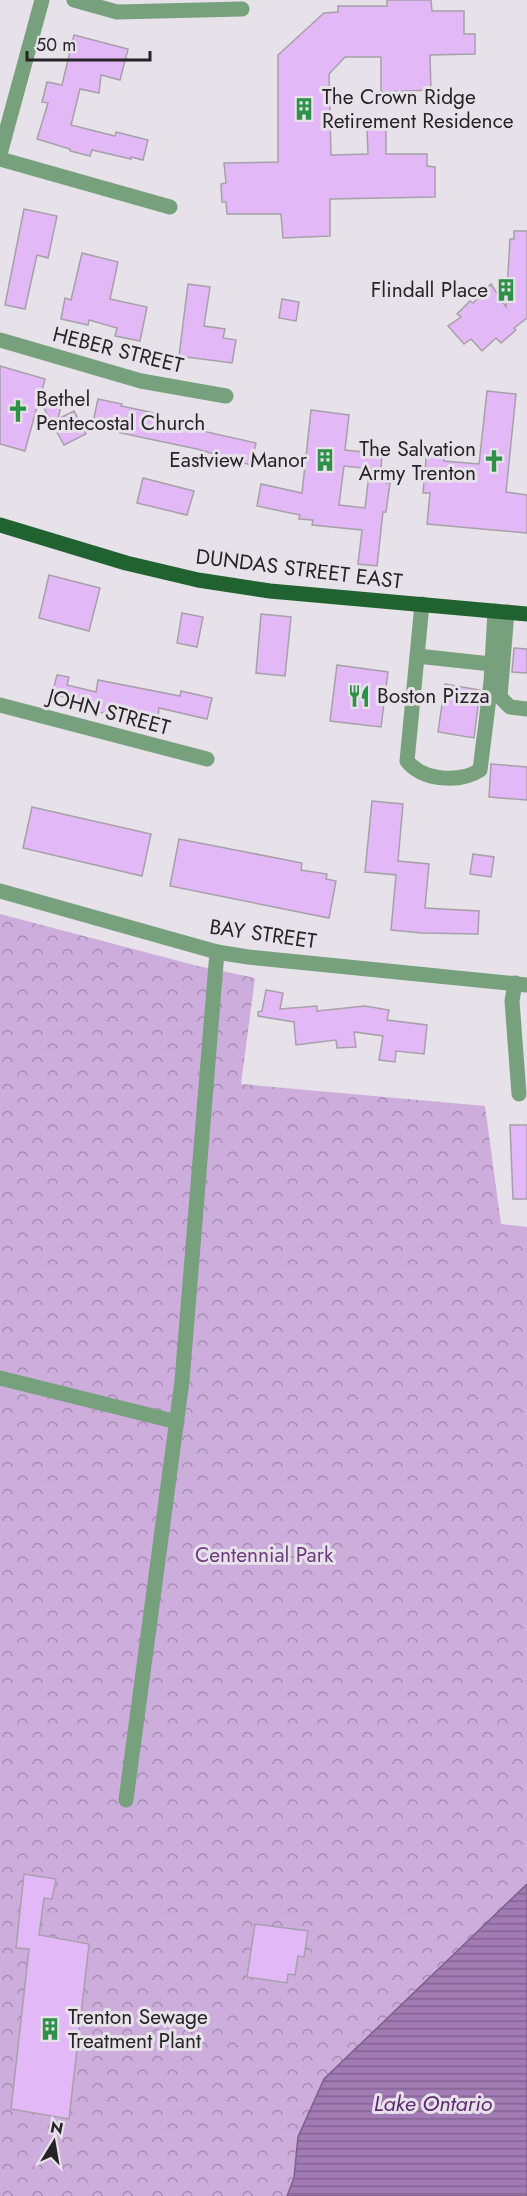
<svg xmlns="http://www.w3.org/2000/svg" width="527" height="2196" viewBox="0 0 527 2196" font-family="Jost,sans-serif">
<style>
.park{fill:url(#park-crowns)}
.water{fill:url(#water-rules);stroke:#7d608a;stroke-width:1.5}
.building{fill:#e2b8f6;stroke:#a6a1a8;stroke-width:1.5}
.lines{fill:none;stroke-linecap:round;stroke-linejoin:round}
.minor{stroke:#77a17d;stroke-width:15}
.major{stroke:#206330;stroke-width:15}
.labels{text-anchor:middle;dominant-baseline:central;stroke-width:6;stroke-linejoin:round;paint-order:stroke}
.poi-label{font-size:21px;fill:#262427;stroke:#e7e1e9;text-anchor:start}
.street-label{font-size:21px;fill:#262427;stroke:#e7e1e9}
.park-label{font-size:21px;fill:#6d3a82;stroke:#e7e1e9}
.water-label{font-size:22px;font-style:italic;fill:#5e2b72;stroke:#e7e1e9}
</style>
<defs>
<pattern id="park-crowns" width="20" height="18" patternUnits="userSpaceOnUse" patternTransform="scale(1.5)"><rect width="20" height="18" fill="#cdaddc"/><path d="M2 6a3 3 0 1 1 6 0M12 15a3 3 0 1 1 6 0" fill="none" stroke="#a68db2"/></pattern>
<pattern id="water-rules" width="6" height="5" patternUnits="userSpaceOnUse" patternTransform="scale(1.5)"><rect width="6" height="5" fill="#a27ab4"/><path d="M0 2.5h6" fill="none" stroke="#846492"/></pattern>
</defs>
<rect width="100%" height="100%" fill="#e7e1e9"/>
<path class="park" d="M 0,914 L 198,966 L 255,978 L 241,1084 L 485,1106 L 501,1224 L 527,1227 L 527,1884 L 324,2079 L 298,2137 L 294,2178 L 287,2196 L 0,2196 Z"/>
<path class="water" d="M 527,1884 L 527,2196 L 287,2196 L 294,2178 L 298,2137 L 324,2079 Z"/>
<g class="building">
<path d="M 387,0 L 431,0 L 432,11 L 464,11 L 464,34 L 475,34 L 475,54 L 430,55 L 431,90 L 381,92 L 381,57 L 345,57 L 329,74 L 331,155 L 368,154 L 367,129 L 370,125 L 382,125 L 386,130 L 386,154 L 427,154 L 427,166 L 435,167 L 435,197 L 330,199 L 330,236 L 283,238 L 281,214 L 227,214 L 226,202 L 222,202 L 221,184 L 226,183 L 224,163 L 278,162 L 278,55 L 324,13 L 338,12 L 338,6 L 387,6 Z"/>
<path d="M 74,35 L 128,49 L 120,80 L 101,75 L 99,93 L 80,89 L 71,125 L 115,136 L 116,132 L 148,140 L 143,160 L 131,157 L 131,159 L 92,150 L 90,156 L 70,151 L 70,149 L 37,139 L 48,103 L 42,102 L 47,82 L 62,85 Z"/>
<path d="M 24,209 L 57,216 L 48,258 L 37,255 L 25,309 L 5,305 Z"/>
<path d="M 514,231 L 527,231 L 527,318 L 514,328 L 516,330 L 501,343 L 496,338 L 482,351 L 471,339 L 464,344 L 448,326 L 461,317 L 457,314 L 470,301 L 473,303 L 491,284 L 506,307 L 510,239 L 514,239 Z"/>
<path d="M 82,253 L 118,262 L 110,299 L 147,307 L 140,341 L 115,336 L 117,328 L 89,320 L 88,325 L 61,319 L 65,298 L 71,300 Z"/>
<path d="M 188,284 L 210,287 L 204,326 L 225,329 L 223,338 L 236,340 L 232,363 L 179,356 Z"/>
<path d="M 282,299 L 299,302 L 296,321 L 279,318 Z"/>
<path d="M 0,366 L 45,379 L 40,398 L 62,402 L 58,419 L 74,411 L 86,434 L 64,445 L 39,399 L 25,451 L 0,444 Z"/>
<path d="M 487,391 L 516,394 L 506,492 L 527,495 L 527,533 L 427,524 L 430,493 L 423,493 L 427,448 L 445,450 L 444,461 L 479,464 Z"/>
<path d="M 98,399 L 122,404 L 121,406 L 155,413 L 154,418 L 189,426 L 189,428 L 256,443 L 251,465 L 197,449 L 92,427 Z"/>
<path d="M 311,410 L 349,415 L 345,450 L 382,454 L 381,470 L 344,466 L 339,505 L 365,508 L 369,475 L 387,477 L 386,483 L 390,483 L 386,512 L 383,512 L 377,566 L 358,564 L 362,530 L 312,525 L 313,520 L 299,519 L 300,515 L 257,506 L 261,484 L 302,493 Z"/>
<path d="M 143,478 L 194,491 L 187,515 L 137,503 Z"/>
<path d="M 49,575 L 100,588 L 89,631 L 39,618 Z"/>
<path d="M 182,613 L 203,617 L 197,647 L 177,643 Z"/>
<path d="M 261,614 L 291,617 L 285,676 L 256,673 Z"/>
<path d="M 514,648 L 527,649 L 527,673 L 512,672 Z"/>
<path d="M 337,665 L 388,672 L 381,727 L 330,721 Z"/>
<path d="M 57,675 L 69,677 L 67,685 L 96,692 L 98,680 L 180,696 L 181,691 L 212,698 L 207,719 L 159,708 L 158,717 L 116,708 L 114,715 L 92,711 L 93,704 L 52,694 Z"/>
<path d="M 445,684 L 480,690 L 474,738 L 438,732 Z"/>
<path d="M 491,764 L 527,767 L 527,800 L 489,797 Z"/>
<path d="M 372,801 L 403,804 L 398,861 L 429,864 L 425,908 L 479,911 L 478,934 L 422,933 L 391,930 L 396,875 L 365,872 Z"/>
<path d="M 32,807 L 151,834 L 142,876 L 23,848 Z"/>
<path d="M 179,839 L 302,863 L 301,870 L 327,874 L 326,879 L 336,881 L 329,918 L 170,886 Z"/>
<path d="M 473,854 L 494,857 L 491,877 L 470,874 Z"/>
<path d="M 266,990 L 283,993 L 280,1009 L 317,1006 L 317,1011 L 365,1006 L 389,1010 L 387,1020 L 427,1025 L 424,1054 L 396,1051 L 395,1062 L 379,1060 L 383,1036 L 354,1032 L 356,1047 L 337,1048 L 336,1040 L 296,1045 L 294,1022 L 258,1016 L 258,1012 L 262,1011 Z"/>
<path d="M 510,1125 L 527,1125 L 527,1199 L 513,1199 Z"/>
<path d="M 24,1874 L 56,1879 L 52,1899 L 44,1898 L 39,1935 L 89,1944 L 69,2119 L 11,2109 L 29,1949 L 16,1948 Z"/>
<path d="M 255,1924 L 308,1931 L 304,1957 L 298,1956 L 295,1975 L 288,1974 L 287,1983 L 247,1977 Z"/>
</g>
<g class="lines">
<g class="minor">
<path d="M 74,0 L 117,12 L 242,9"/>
<path d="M 0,154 L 42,0"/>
<path d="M 0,159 L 170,207"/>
<path d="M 0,340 L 141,381 L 226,396"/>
<path d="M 422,604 L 407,761 C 423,781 460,783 480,770 L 491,682 L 495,611"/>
<path d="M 507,612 L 500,697 L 510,707 L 527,709"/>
<path d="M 417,656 L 491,664"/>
<path d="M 0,705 L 207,759"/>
<path d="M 0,891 L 217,952 L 248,957 L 527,985"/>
<path d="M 515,983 L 512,1001 L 519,1094"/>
<path d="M 0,1378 L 177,1422"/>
<path d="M 126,1800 L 182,1381 L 217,952"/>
</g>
<path class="major" d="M 0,525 L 126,563 L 198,580 L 270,591 L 527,614"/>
</g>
<defs>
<g id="building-bare" transform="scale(1.8)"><path d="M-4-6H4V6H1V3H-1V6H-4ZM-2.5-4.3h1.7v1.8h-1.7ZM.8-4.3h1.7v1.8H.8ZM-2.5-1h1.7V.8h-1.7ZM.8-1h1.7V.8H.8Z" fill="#2d9247" stroke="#e7e1e9" stroke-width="2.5" paint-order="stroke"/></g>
<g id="church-bare" transform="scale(1.8)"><path d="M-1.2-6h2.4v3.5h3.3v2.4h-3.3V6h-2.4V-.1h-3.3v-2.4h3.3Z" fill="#2d9247" stroke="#e7e1e9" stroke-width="2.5" paint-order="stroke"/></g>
<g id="restaurant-bare" transform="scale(1.8)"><path d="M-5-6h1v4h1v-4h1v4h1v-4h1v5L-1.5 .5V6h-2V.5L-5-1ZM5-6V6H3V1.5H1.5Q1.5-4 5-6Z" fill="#2d9247" stroke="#e7e1e9" stroke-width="2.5" paint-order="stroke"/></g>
</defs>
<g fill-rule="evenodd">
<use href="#building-bare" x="304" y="109"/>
<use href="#building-bare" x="506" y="290"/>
<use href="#church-bare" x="18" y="411"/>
<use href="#building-bare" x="325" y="460"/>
<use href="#church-bare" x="494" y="461"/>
<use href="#restaurant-bare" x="359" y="696"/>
<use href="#building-bare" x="50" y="2029"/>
</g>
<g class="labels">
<g class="poi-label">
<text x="322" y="97">The Crown Ridge<tspan x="322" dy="24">Retirement Residence</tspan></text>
<text x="488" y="290" text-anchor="end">Flindall Place</text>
<text x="36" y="399">Bethel<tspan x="36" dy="24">Pentecostal Church</tspan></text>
<text x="476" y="449" text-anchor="end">The Salvation<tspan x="476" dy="24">Army Trenton</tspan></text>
<text x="307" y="460" text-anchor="end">Eastview Manor</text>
<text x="377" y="696">Boston Pizza</text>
<text x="68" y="2017">Trenton Sewage<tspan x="68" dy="24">Treatment Plant</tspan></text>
</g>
<g class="street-label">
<text transform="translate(118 350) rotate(14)">HEBER STREET</text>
<text transform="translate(299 569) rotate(7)">DUNDAS STREET EAST</text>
<text transform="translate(109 712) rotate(15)">JOHN STREET</text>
<text transform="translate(263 934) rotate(8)">BAY STREET</text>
</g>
<g class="park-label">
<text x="264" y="1555">Centennial Park</text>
</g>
<g class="water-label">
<text x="433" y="2103">Lake Ontario</text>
</g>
</g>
<g transform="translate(54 2142) rotate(11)" stroke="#e7e1e9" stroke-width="4.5" paint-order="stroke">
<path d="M0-4.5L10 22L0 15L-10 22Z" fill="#262427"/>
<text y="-9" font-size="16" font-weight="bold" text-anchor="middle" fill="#262427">N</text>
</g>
<path d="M27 51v9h123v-9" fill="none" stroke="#262427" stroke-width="3"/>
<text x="36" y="51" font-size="18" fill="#262427" stroke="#e7e1e9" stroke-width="4.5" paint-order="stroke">50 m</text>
</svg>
